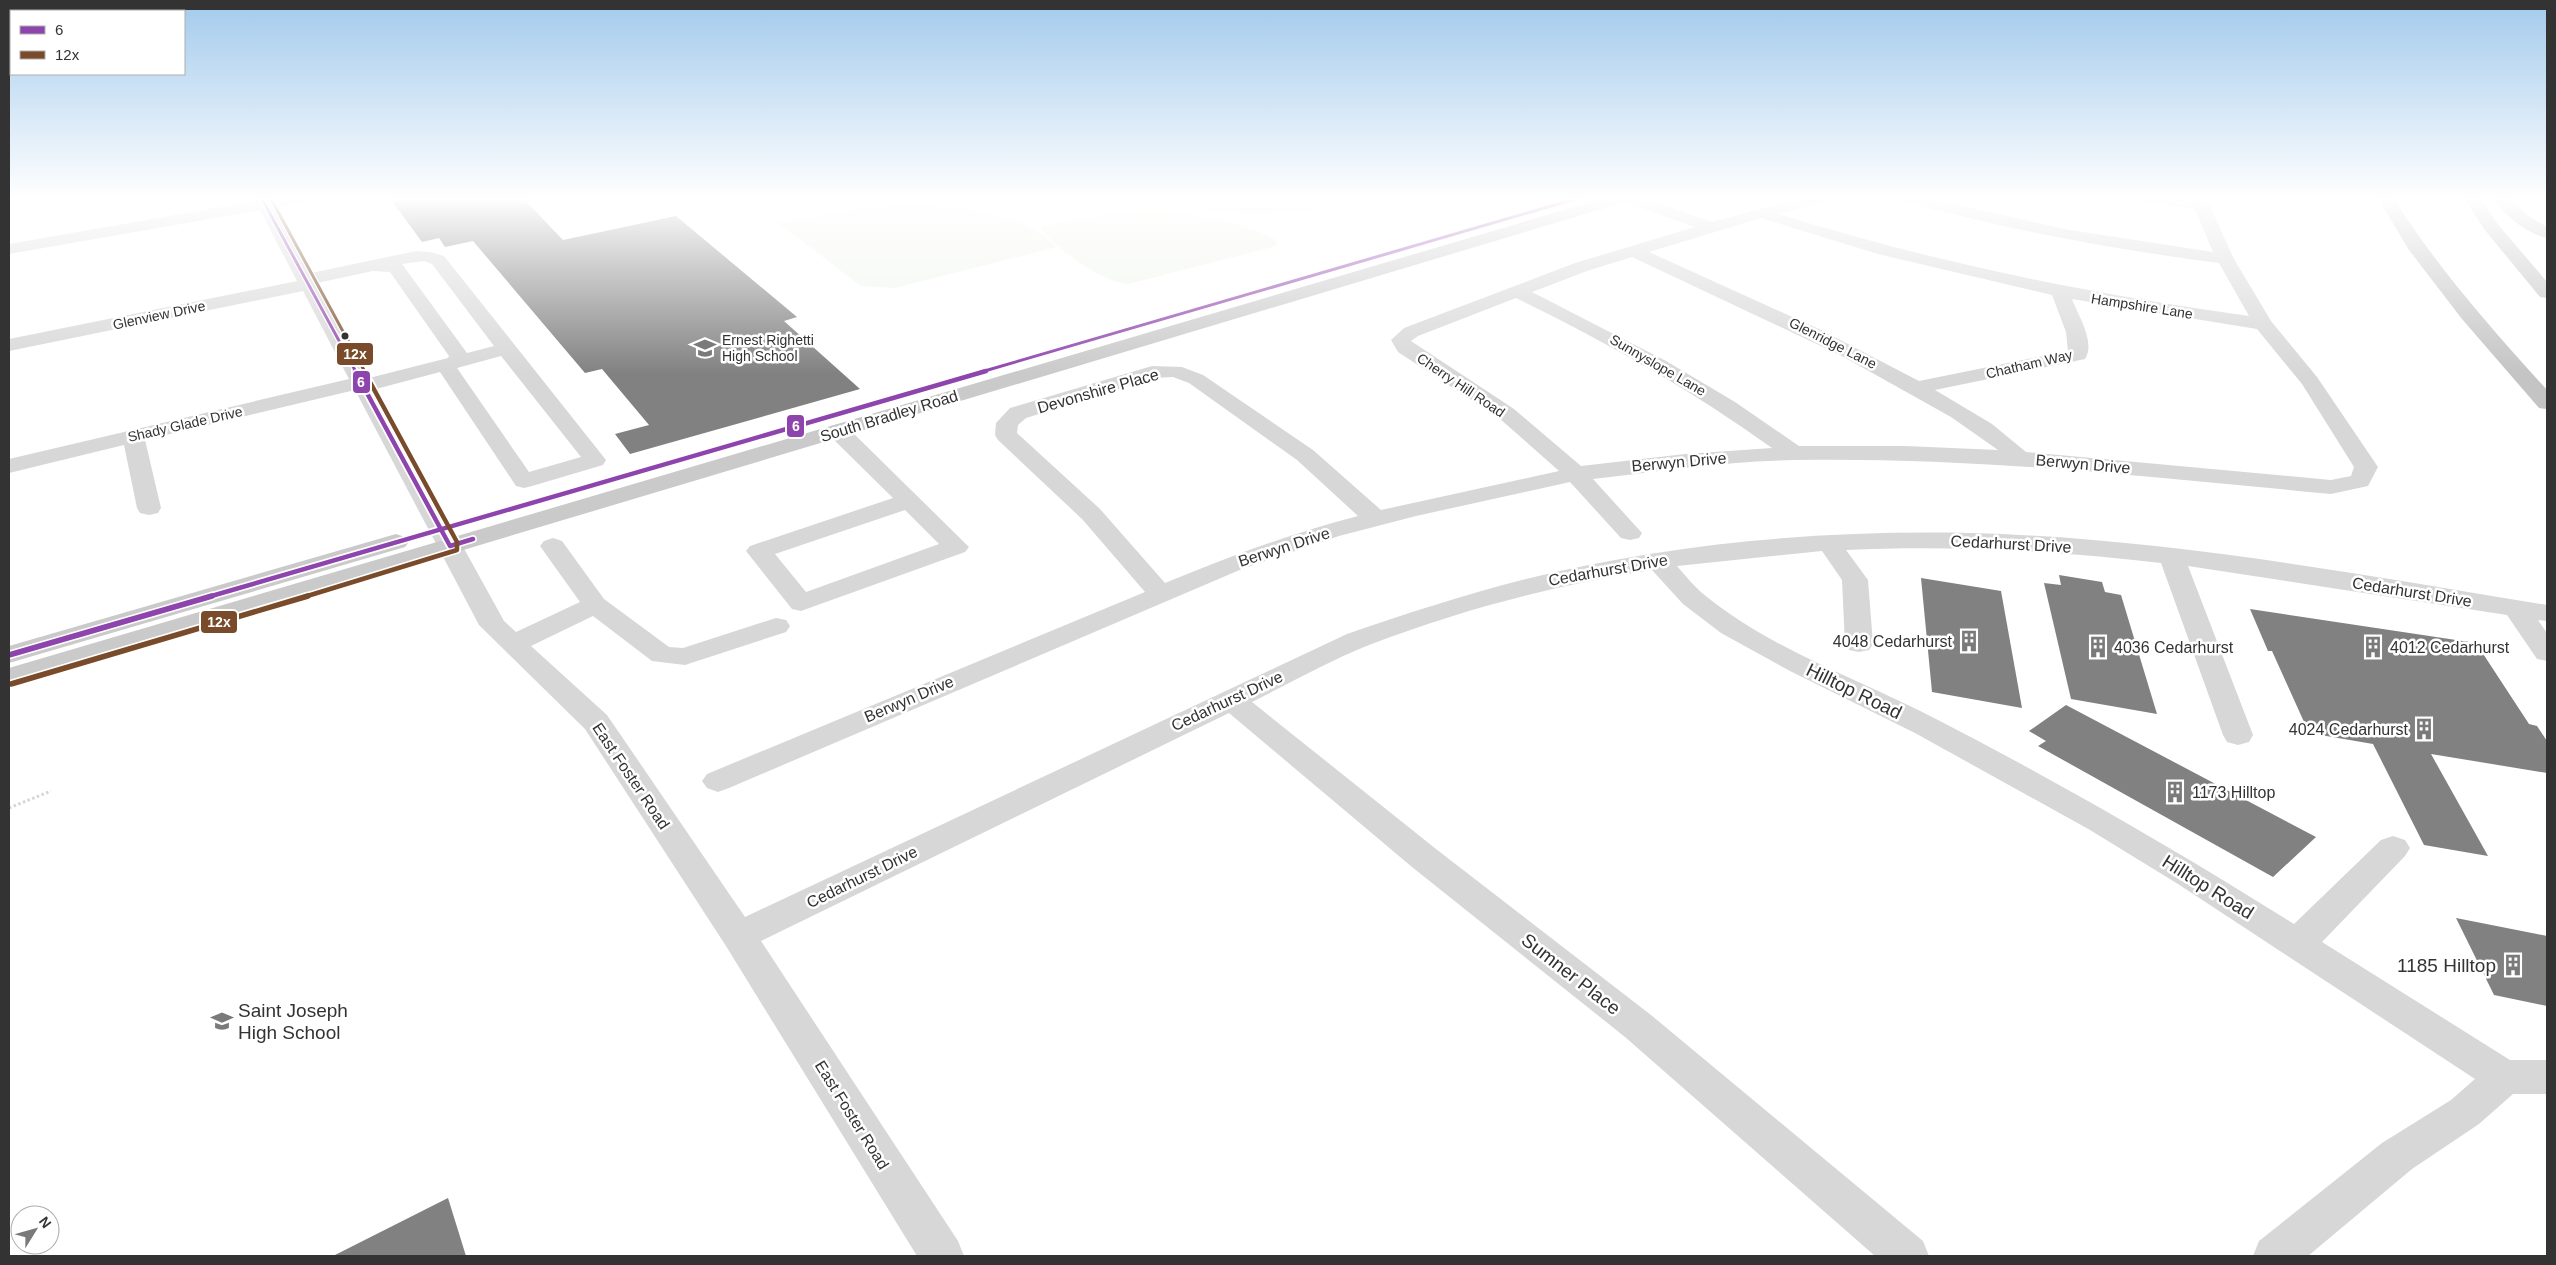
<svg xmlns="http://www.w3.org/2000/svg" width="2556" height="1265" viewBox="0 0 2556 1265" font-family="Arial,sans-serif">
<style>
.green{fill:#f1f5ed}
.building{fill:#818181}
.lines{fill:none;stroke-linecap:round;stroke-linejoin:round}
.path{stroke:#d6d6d6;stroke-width:3;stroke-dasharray:2.5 2.5;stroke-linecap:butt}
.minor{fill:#d7d7d7;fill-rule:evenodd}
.major{fill:#cacaca;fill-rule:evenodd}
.highway{fill:#c4c4c4;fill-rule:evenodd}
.bus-1-far2-casing{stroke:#fff;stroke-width:5.5}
.bus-1-far1-casing{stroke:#fff;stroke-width:8}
.bus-1-casing{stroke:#fff;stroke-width:9}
.bus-2-far2-casing{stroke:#fff;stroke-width:5.5}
.bus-2-far1-casing{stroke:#fff;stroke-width:8}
.bus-2-casing{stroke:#fff;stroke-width:9}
.bus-1-far2{stroke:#8e44ad;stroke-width:3}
.bus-1-far1{stroke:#8e44ad;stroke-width:4.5}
.bus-1{stroke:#8e44ad;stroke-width:5.5}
.bus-2-far2{stroke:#7a4b2a;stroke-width:3}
.bus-2-far1{stroke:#7a4b2a;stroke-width:4.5}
.bus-2{stroke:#7a4b2a;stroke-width:5.5}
.bus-dot{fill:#333;stroke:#fff;stroke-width:2}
.labels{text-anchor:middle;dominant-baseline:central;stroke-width:5;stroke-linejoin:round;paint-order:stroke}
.far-street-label{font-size:14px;fill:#333;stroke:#fff}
.far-poi-label{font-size:14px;fill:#333;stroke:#fff;text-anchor:start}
.street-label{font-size:16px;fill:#333;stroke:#fff}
.poi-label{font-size:16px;fill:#333;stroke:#fff;text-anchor:start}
.near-street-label{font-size:19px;fill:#333;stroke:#fff}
.near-poi-label{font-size:19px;fill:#333;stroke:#fff;text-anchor:end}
.line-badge{stroke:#fff;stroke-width:2}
.badge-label{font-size:14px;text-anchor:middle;font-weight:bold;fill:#fff}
</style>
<rect width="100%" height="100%" fill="#fff"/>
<g class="green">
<path d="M 1161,197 L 1379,197 C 1309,213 1230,225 1161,197 Z"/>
<path d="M 906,205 C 960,207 1016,209 1057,247 L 895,288 L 861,286 L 778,223 L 849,210 Z"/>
<path d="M 1131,212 C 1183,210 1230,216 1276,240 L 1277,246 L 1128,284 C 1105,283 1054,249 1041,228 L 1043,226 L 1086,217 Z"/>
</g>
<g class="building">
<path d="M 389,197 L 522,197 L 563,240 L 676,216 L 797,317 L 784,321 L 860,389 L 630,454 L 615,434 L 649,425 L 602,369 L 585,373 L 473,241 L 445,247 L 439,238 L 422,242 Z"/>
<path d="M 2059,575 L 2102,582 L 2105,592 L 2121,595 L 2157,714 L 2071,699 L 2044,583 L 2061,585 Z"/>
<path d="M 1921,578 L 2001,591 L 2022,708 L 1932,692 Z"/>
<path d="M 2250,609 L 2476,643 L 2529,724 L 2537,726 L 2547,741 L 2547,773 L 2431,754 L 2488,856 L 2424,845 L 2373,744 L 2309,733 L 2272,651 L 2268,651 Z"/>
<path d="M 2066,705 L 2316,837 L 2273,877 L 2038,746 L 2046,741 L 2029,731 Z"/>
<path d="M 2456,918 L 2547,936 L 2547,1006 L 2494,995 Z"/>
<path d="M 448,1198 L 466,1256 L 333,1256 Z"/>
</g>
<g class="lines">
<path class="path" d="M 9,808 L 51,791"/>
<g class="minor">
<path d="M 253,197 L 316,197 L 314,200 L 275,208 L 311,273 L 416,251 L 431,252 L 444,256 L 606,460 L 603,465 L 532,486 L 524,488 L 516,486 L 440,372 L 376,389 L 504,621 L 516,632 L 580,602 L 540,546 L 544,541 L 553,538 L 562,541 L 604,599 L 669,647 L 683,648 L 776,618 L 786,620 L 790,626 L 786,632 L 685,665 L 652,661 L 593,616 L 531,646 L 607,715 L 745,917 L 1347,634 C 1405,614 1463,595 1522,580 C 1669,543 1821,530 1971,533 C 2164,538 2357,574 2547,605 L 2547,621 L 2538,620 L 2547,633 L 2547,661 L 2537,659 L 2507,615 L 2188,566 L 2253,735 L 2249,742 L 2238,745 L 2227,742 L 2223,735 L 2161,563 C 2057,551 1952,545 1846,550 L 1868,580 L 1873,644 L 1869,650 L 1859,652 L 1849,650 L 1845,644 L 1842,580 L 1822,551 L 1677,566 C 1685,575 1693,585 1702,593 C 1771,650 1859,679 1938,720 C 2060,783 2178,851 2294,924 L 2381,840 L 2393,836 L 2405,840 L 2410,848 L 2405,856 L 2322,942 L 2510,1060 L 2547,1060 L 2547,1094 L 2513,1094 L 2479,1124 L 2412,1169 L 2308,1256 L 2253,1256 L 2259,1241 L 2382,1143 L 2451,1100 L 2475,1079 L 2178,884 L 2090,830 L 1915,733 L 1790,671 L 1721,633 L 1683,604 L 1652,570 C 1555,585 1460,610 1369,645 C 1329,661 1290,683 1252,702 L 1436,849 L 1651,1015 L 1923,1241 L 1929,1256 L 1875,1256 L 1625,1037 L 1412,867 L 1229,713 L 761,941 L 958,1241 L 964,1256 L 917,1256 L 726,946 L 585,729 L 479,625 L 355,390 L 145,440 L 161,508 L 158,513 L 149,515 L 140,513 L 137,508 L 124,445 L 9,473 L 9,459 L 349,379 L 303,291 L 9,351 L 9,339 L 297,281 L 260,210 L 9,254 L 9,244 L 255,201 ZM 424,261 L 432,264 L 494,346 L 467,353 L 402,264 ZM 373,271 L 390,272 L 449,356 L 448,358 L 369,378 L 317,283 ZM 501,356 L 581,457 L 529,472 L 457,368 Z"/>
<path d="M 1609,197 L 1644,198 L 1712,222 L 1805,197 L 1833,197 L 1831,200 L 1779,214 C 1933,262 2089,294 2249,316 L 2219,263 C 2111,249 2004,229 1898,200 L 1896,197 L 1923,197 L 2064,229 L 2213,252 L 2195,209 L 2143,202 L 2135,197 L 2206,197 L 2234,259 L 2271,321 L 2317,377 L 2378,467 L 2368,486 L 2331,494 C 2153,477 1975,457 1796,460 C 1728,461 1660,471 1593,479 L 1642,533 L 1639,538 L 1630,540 L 1621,538 L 1570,482 L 1416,516 L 1339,536 L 1242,569 L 729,788 L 718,792 L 707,788 L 702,781 L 707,774 L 1145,592 L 1082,519 L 998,440 L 995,435 L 996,423 L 1010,408 L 1152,366 L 1182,367 L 1203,375 L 1313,450 L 1381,510 L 1559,471 L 1499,418 L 1398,352 L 1391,340 L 1404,328 L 1575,263 L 1695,227 L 1639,207 L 1611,200 ZM 1761,218 L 1878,254 L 2052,295 L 2066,332 L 2068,351 L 1919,381 L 1821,330 L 1649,252 ZM 1632,257 L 1842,356 L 1951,417 L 1998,450 L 1905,446 L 1799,446 L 1735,402 L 1666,361 L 1532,292 L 1587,271 ZM 1516,298 C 1605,341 1692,390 1772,448 L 1685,454 L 1581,466 L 1514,409 L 1411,341 L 1418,336 ZM 2072,299 L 2257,329 L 2302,384 L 2354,467 L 2351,476 L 2331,480 L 2026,452 L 1992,424 L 1935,390 L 2085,359 C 2096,343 2078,315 2072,299 ZM 1173,377 L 1189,383 L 1297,460 L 1358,516 C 1292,533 1228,557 1165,583 L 1100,509 L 1017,433 L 1018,425 L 1026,418 L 1154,378 Z"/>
<path d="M 838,424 L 846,426 L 969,547 L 965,552 L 801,611 L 792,609 L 750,556 L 746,551 L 750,546 L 893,498 L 830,436 L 827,431 L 830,426 ZM 905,510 L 939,544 L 806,592 L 775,554 Z"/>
</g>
<g class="major">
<path d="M 1608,197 L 1634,197 L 1632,200 L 9,686 L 9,668 Z"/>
<path d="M 396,534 L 405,537 L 409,542 L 405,547 L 9,663 L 9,646 Z"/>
</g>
<g class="highway">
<path d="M 2377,197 L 2393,197 C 2438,269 2491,328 2547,390 L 2547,409 L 2539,408 L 2462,319 L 2409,250 Z"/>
<path d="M 2464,197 L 2480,197 L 2496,222 L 2547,282 L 2547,298 L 2540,297 L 2484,229 Z"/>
<path d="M 2492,197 L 2509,197 L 2527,215 L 2547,227 L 2547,238 C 2525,233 2505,215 2492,197 Z"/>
</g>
<g class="bus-1-far2-casing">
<g id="bus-1-far2">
<path d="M 261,197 L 356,372"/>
<path d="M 981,372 L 1582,197"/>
</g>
</g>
<g class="bus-1-far1-casing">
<g id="bus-1-far1">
<path d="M 355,371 L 450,546 L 473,539"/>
<path d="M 208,597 L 986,371"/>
</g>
</g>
<g class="bus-1-casing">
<path id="bus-1" d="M 9,655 L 212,596"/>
</g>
<g class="bus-2-far2-casing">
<path id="bus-2-far2" d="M 270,197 L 365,372"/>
</g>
<g class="bus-2-far1-casing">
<path id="bus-2-far1" d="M 304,597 L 457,550 L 457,542 L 364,371"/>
</g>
<g class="bus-2-casing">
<path id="bus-2" d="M 11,684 L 308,596"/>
</g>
<use href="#bus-1-far2" class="bus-1-far2"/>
<use href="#bus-1-far1" class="bus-1-far1"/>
<use href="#bus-1" class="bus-1"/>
<use href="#bus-2-far2" class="bus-2-far2"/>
<use href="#bus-2-far1" class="bus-2-far1"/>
<use href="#bus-2" class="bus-2"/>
</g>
<linearGradient id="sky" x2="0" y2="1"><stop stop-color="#a3caec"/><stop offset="0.53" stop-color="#fff"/><stop offset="1" stop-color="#fff" stop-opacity="0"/></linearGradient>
<rect width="2556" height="374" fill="url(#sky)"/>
<defs>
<g id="school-bare" transform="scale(1.725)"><path d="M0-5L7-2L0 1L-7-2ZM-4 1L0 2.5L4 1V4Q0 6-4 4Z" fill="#7a7a7a" stroke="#fff" stroke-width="2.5" paint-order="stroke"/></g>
<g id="building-bare" transform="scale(1.725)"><path d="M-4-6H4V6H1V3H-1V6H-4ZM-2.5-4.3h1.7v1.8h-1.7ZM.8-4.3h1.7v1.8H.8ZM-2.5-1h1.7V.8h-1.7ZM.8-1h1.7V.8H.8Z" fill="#7a7a7a" stroke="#fff" stroke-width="2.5" paint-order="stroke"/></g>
</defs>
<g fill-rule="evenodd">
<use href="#school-bare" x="705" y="348"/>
<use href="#building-bare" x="1969" y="641"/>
<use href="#building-bare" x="2098" y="647"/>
<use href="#building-bare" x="2373" y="647"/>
<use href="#building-bare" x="2424" y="729"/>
<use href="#building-bare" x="2175" y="792"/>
<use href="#building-bare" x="2513" y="965"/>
<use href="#school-bare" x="222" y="1021"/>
</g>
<circle class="bus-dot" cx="345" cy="336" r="4.5"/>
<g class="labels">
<g class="far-street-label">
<text transform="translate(2142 306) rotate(9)">Hampshire Lane</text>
<text transform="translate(159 315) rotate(-12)">Glenview Drive</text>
<text transform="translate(1833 343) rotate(27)">Glenridge Lane</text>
<text transform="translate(2029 364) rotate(-13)">Chatham Way</text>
<text transform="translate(1658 365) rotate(30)">Sunnyslope Lane</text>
<text transform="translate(1461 385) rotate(34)">Cherry Hill Road</text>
<text transform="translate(185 424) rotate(-13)">Shady Glade Drive</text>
</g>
<g class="far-poi-label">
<text x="722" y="340">Ernest Righetti<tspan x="722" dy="16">High School</tspan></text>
</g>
<g class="street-label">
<text transform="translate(1098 391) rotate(-16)">Devonshire Place</text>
<text transform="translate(889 416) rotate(-17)">South Bradley Road</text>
<text transform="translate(1679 462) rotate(-5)">Berwyn Drive</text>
<text transform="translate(2083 464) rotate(5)">Berwyn Drive</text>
<text transform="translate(2011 544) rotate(3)">Cedarhurst Drive</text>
<text transform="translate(1284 547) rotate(-18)">Berwyn Drive</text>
<text transform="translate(1608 570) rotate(-10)">Cedarhurst Drive</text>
<text transform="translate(2412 592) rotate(9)">Cedarhurst Drive</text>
<text transform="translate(909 699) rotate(-23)">Berwyn Drive</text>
<text transform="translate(1227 701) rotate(-25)">Cedarhurst Drive</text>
<text transform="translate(631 776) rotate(56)">East Foster Road</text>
<text transform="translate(862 877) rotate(-26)">Cedarhurst Drive</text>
<text transform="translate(852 1115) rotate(58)">East Foster Road</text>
</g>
<g class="poi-label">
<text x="1952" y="641" text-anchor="end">4048 Cedarhurst</text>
<text x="2114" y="647">4036 Cedarhurst</text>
<text x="2390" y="647">4012 Cedarhurst</text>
<text x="2408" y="729" text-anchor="end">4024 Cedarhurst</text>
<text x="2192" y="792">1173 Hilltop</text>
</g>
<g class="near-street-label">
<text transform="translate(1854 691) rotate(26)">Hilltop Road</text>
<text transform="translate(2208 887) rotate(32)">Hilltop Road</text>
<text transform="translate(1571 974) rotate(38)">Sumner Place</text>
</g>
<g class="near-poi-label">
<text x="2496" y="965">1185 Hilltop</text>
<text x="238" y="1010" text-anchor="start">Saint Joseph<tspan x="238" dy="22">High School</tspan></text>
</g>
</g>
<g class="line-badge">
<rect x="336" y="342" width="38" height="24" rx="5" fill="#7a4b2a"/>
<rect x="352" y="370" width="19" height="24" rx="5" fill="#8e44ad"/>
<rect x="786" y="414" width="19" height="24" rx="5" fill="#8e44ad"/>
<rect x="200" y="610" width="38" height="24" rx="5" fill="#7a4b2a"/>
</g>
<g class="badge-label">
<text x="355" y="359">12x</text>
<text x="361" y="387">6</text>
<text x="796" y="431">6</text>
<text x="219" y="627">12x</text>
</g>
<rect width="2556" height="1265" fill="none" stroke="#333333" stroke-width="20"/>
<rect x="10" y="10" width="175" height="65" fill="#ffffff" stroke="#adadad"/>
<rect x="20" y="26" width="25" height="8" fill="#8e44ad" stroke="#adadad"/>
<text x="55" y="35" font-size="15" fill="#333333">6</text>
<rect x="20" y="51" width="25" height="8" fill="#7a4b2a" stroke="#adadad"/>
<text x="55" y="60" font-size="15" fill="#333333">12x</text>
<g transform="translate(35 1230) rotate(53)"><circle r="24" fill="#ffffff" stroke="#adadad"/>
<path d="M0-4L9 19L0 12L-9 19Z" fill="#7a7a7a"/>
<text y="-8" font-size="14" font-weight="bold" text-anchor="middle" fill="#333333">N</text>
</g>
</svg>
